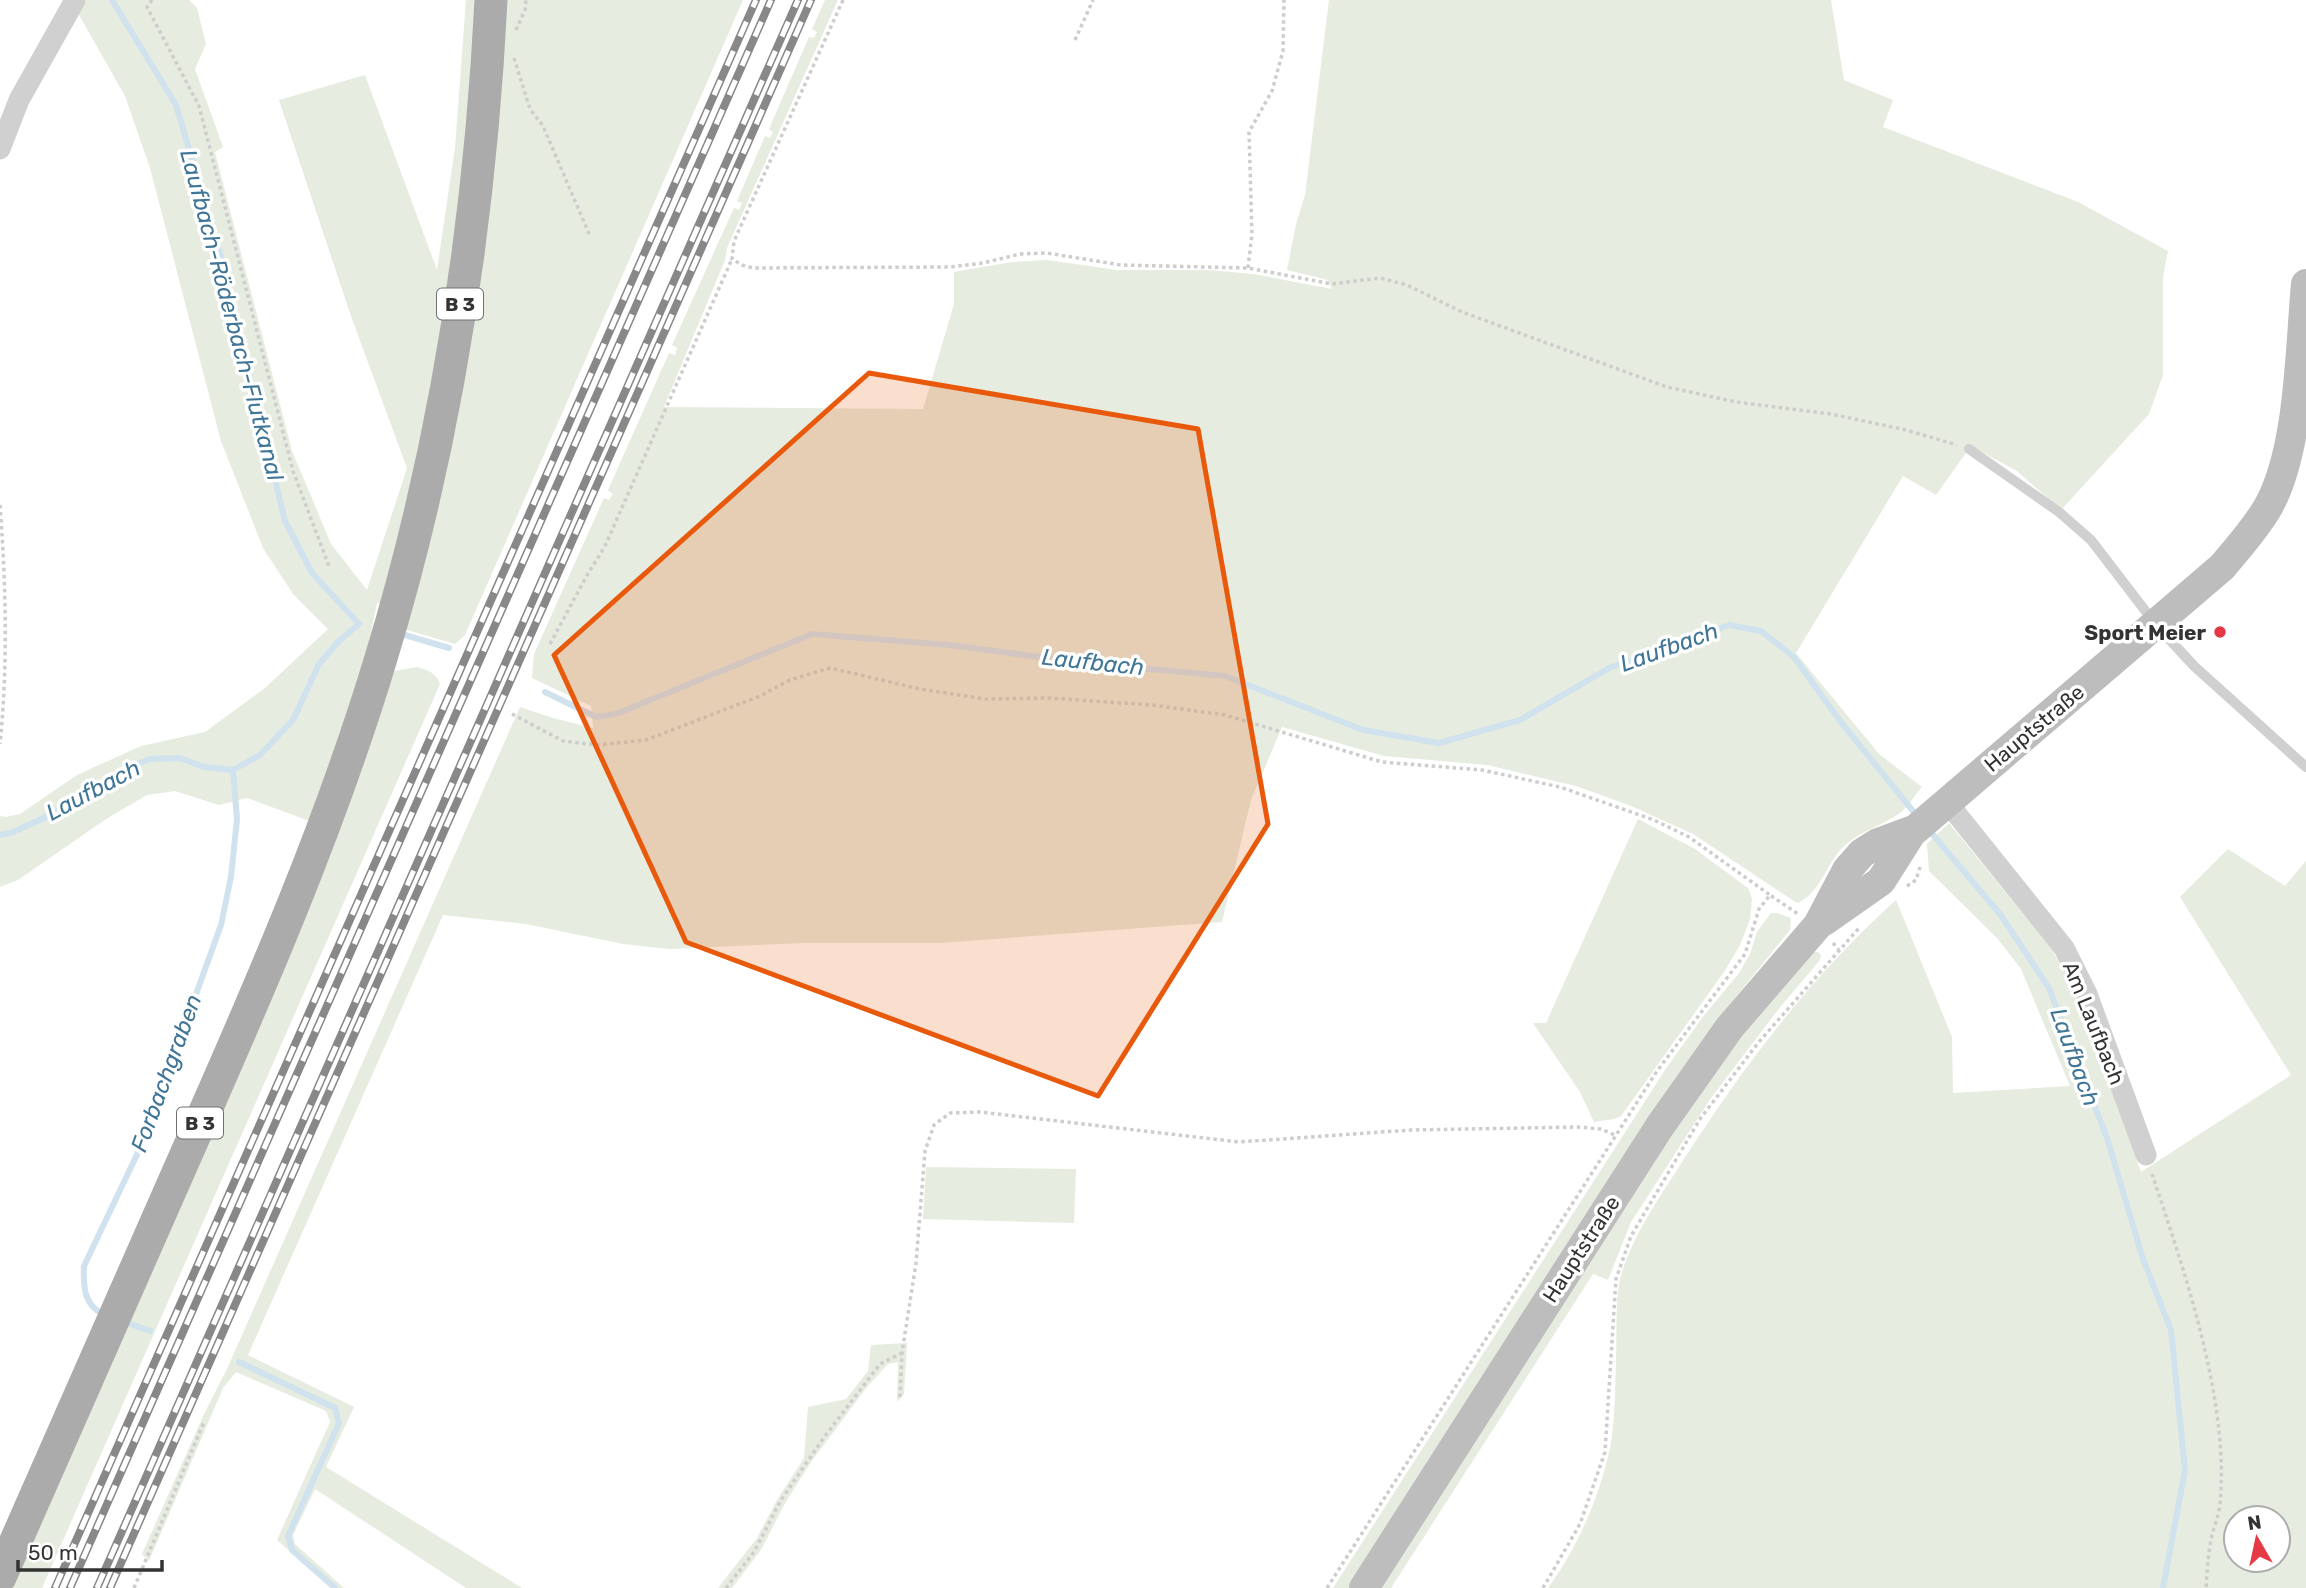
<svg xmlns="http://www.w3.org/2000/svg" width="2306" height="1588" viewBox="0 0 2306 1588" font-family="Rubik,sans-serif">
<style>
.green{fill:#e6ecdf;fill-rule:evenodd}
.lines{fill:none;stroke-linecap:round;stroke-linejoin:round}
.stream{stroke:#cfe2ee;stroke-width:6}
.path{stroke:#cdcdcd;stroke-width:3.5;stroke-dasharray:3.5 3.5;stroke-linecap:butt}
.lane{stroke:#d0d0d0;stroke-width:10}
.street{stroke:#d0d0d0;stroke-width:21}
.secondary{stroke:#bdbdbd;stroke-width:30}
.primary{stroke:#ababab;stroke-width:33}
.rail-casing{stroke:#888;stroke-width:8}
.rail{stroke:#fff;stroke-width:5;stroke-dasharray:16;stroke-linecap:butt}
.marked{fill:#e8590c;fill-opacity:0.2;stroke:#e8590c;stroke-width:5;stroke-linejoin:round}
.poi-dot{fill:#e63946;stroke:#fff;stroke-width:2.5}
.labels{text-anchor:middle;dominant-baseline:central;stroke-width:7;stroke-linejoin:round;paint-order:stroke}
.shield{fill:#fff;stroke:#707070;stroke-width:2}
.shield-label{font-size:19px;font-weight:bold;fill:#333}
.poi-label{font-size:21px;font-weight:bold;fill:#333;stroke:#fff;text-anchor:end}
.street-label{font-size:21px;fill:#333;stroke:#fff}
.water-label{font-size:23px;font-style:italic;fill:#3f7597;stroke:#fff}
</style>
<rect width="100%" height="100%" fill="#fff"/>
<g class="green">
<path d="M 86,0 L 189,0 L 197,8 L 206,44 L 195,69 L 223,147 L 215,152 L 292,451 L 331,544 L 367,590 L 407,468 L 352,319 L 279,100 L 365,75 L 437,270 L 455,148 L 466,0 L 478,0 L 474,97 L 433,397 L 384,603 L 377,603 L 363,670 L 312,822 L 247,798 L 219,805 L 175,791 L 147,795 L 106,819 L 18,880 L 0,887 L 0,816 L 6,817 L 20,814 L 77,775 L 141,746 L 205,732 L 265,688 L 328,629 L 293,594 L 263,548 L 221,441 L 150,168 L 125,96 L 78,13 Z"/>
<path d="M 503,0 L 743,0 L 465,635 L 455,644 L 407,630 L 407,612 Z"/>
<path d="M 825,0 L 838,0 L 727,248 L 725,260 L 664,407 L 923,409 L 954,304 L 954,272 L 1012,262 L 1047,260 L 1117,270 L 1209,270 L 1253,274 L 1332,289 L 1328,280 L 1287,270 L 1296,224 L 1305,195 L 1329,0 L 1831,0 L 1844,80 L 1893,100 L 1883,127 L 2078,202 L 2168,251 L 2163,277 L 2163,375 L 2149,414 L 2061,510 L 2017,471 L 1971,446 L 1936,495 L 1903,476 L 1796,653 L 1879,754 L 1922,787 C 1914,796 1907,809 1897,815 C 1877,828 1852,834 1838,853 C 1825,869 1817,896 1797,903 L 1693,834 L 1631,806 L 1576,786 L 1487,765 L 1384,756 L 1282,727 L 1251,800 L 1222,922 L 939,943 L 802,943 L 669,949 L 623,944 L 526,924 L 443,915 L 248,1355 L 354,1407 L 326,1467 L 522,1588 L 466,1588 L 315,1489 L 293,1535 L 295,1544 L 344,1588 L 332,1588 L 277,1540 L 330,1422 L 326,1411 L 236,1372 L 223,1388 L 149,1561 L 142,1554 L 204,1414 L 227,1369 L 520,707 L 553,718 L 593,728 L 591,706 L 532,678 L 534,654 L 604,498 L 609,500 L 613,494 L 608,490 L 669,353 L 675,355 L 677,348 L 672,345 L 734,208 L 739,210 L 742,203 L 737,201 L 765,136 L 770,138 L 773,132 L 769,129 L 809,37 L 814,38 L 817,32 L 812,29 Z"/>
<path d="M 417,667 C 428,670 436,673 440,684 L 42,1588 L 10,1588 L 394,671 Z"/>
<path d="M 1638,819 L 1695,849 L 1748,888 L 1752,899 L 1750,919 L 1740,945 L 1724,972 L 1621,1116 L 1614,1119 L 1594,1122 L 1580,1092 L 1533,1023 L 1546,1023 Z"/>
<path d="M 1949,823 L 2051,948 L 2081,1002 L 2141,1172 L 2291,1075 L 2180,897 L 2228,849 L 2285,886 L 2306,861 L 2306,1588 L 1548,1588 C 1578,1547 1599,1498 1610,1448 C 1615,1421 1615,1392 1616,1364 C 1617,1339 1615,1302 1620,1279 C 1631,1238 1659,1198 1682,1162 C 1743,1067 1812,975 1896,900 L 1952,1037 L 1953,1093 L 2070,1086 L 2021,969 L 1998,939 L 1929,871 L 1927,844 ZM 2236,1518 L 2278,1518 L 2278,1560 L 2236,1560 Z"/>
<path d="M 1771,913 L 1777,913 L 1791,918 L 1790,930 L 1722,1014 L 1679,1073 L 1349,1588 L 1333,1588 L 1665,1070 L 1702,1018 L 1739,973 L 1750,954 L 1757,932 Z"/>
<path d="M 1813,952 L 1818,952 L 1821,955 L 1820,960 L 1777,1011 L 1711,1098 L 1631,1222 L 1608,1280 L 1593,1274 L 1391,1588 L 1379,1588 L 1701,1088 L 1765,1004 Z"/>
<path d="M 926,1167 L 1076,1169 L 1074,1223 L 923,1219 Z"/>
<path d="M 907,1343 L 904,1394 L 897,1402 L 898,1362 L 888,1364 L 867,1387 L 811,1462 L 784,1505 L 761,1550 L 732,1588 L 718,1588 L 757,1538 L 777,1500 L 804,1458 L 808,1407 L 846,1399 L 868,1371 L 871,1345 Z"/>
</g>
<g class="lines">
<g class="stream">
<path d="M 112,0 L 176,105 L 221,257 L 285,521 L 312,573 L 359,624"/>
<path d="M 398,633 L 449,648"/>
<path d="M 545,692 L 596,717 L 616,714 L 812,634 L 949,645 L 1085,663 L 1225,676 L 1363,730 L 1439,743 L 1520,720 L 1609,668 L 1729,625 L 1761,631 L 1794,657 L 1840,721 L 1917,816"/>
<path d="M 1928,829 L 2000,914 L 2049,988 L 2107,1138 L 2143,1259 L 2171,1330 L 2185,1470 L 2163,1588"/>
<path d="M 0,835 L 11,833 L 74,804 L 96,791 L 126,768 L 150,759 L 180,758 L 204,767 L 233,770 L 260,755 L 293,720 L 319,664 L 339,641 L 359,624"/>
<path d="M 105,1315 C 84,1307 83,1286 84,1266 L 142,1144 L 221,925 L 231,877 L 237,819 L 233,770"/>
<path d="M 122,1321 L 150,1331"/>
<path d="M 239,1362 L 335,1408 L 339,1423 L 288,1536 L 292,1550 L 335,1588"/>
</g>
<g class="path">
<path d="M 152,0 L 147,7 L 199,106 L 293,471 L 330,569"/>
<path d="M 843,0 L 734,241 L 732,259 L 742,265 L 753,268 L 950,267 L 983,263 L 1020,254 L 1047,253 L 1121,265 L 1248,268 L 1332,284 L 1380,278 L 1407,285 L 1462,312 L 1667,387 L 1736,402 L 1831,414 L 1906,430 L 1957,445"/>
<path d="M 516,30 L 525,10 L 526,0"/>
<path d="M 1075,40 L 1093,0"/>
<path d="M 514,58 L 530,109 L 543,126 L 590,236"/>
<path d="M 1248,268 L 1252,234 L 1249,132 L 1272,91 L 1283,51 L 1284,0"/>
<path d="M 0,505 C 6,585 8,664 0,744"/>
<path d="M 550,644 L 586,577 L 605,546 L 732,259"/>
<path d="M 512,714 L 563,741 L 597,745 L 646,740 L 760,696 L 790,680 L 830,668 L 920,689 L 985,699 L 1049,698 L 1152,705 L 1225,715 L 1382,762 L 1482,770 L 1560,787 L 1654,820 L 1689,837 L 1770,895"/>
<path d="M 1907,886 L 1916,880 L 1920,867"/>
<path d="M 1833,943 L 1839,950"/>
<path d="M 2152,1174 C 2184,1270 2230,1402 2220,1504 C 2219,1516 2213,1528 2211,1540 C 2208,1556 2207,1572 2206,1588"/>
<path d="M 900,1397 L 902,1353 L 916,1263 L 925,1151 L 934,1125 L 950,1113 L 980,1112 L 1239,1142 L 1411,1130 L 1577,1127 L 1601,1129 L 1617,1136"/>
<path d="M 134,1588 L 204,1422"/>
<path d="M 726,1588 L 754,1552 L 781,1500 L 825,1436 L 880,1364 L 902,1353"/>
<path d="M 1327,1588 L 1657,1071 L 1745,954 L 1759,909 L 1770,895 L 1798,914"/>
<path d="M 1543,1588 L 1580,1524 L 1605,1452 L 1616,1279 L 1631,1236 L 1700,1119 L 1758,1043 L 1859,928"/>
</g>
<path class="lane" d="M 1969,449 L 2059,512 L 2091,540 L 2157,626 L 2194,666 L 2306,767"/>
<g class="street">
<path d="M 0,149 L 19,100 L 75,0"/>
<path d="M 1947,802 L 2064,948 L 2087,994 L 2146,1155"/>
</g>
<g class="secondary">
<path d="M 1824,921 L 1881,881 L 1912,832"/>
<path d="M 1364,1588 L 1660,1126 L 1730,1027 L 1818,925 L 1847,870 L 1862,853 L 1878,843 L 1916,829 L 2222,567 C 2238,548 2256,528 2268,507 C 2300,451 2300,348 2306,284"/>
</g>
<path class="primary" d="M 0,1577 C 64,1432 128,1287 192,1141 C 262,983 331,824 381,658 C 446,445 480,222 491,0"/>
<g class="rail-casing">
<g id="rail">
<path d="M 55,1588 L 756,0"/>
<path d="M 70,1588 L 771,0"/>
<path d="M 97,1588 L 798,0"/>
<path d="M 110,1588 L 811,0"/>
</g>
</g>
<use href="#rail" class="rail"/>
</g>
<path class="marked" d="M 869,373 L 1198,429 L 1268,824 L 1098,1096 L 686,942 L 554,655 Z"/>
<circle class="poi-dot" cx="2220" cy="632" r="7"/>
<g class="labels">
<g class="shield">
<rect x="437" y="288.5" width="46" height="31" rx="5"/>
<rect x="177" y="1107.5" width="46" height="31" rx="5"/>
</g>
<g class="shield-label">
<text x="460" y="304">B 3</text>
<text x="200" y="1123">B 3</text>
</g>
<g class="poi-label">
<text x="2206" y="632">Sport Meier</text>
</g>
<g class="street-label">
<text transform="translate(2034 728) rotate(-40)">Hauptstraße</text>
<text transform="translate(2094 1023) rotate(68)">Am Laufbach</text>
<text transform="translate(1581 1249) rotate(-57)">Hauptstraße</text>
</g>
<g class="water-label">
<text transform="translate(232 315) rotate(75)">Laufbach-Röderbach-Flutkanal</text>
<text transform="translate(1669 647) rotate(-20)">Laufbach</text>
<text transform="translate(1093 662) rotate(6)">Laufbach</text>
<text transform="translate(93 790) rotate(-28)">Laufbach</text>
<text transform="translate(2075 1057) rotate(70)">Laufbach</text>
<text transform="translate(166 1073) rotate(-70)">Forbachgraben</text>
</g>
</g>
<g transform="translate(2257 1539) rotate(351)"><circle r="33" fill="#ffffff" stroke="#adadad" stroke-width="2"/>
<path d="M0-5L12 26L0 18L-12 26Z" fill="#e63946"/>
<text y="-10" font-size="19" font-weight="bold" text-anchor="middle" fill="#333333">N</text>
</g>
<path d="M18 1560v10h144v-10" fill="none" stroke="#333333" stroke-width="3.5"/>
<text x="28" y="1560" font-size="21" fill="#333333" stroke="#ffffff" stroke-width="5" paint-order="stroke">50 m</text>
</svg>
